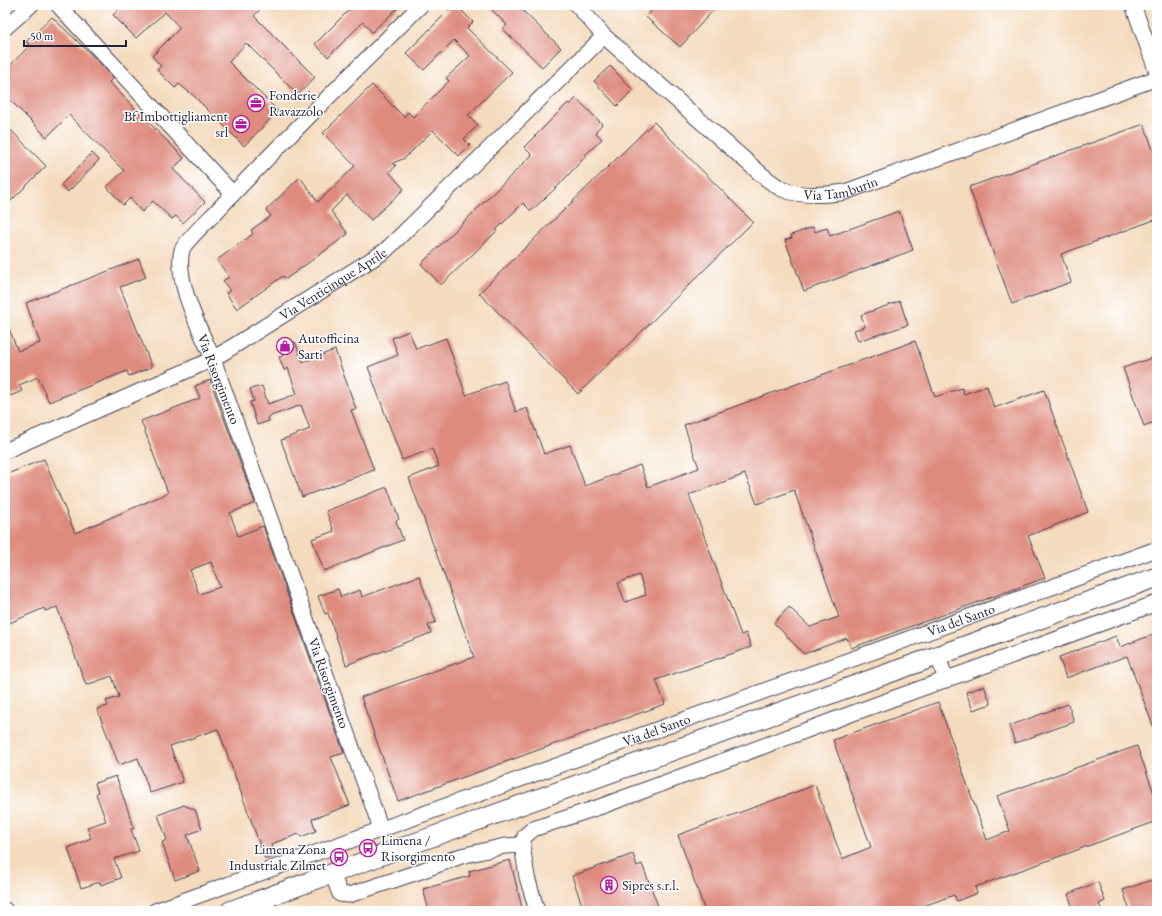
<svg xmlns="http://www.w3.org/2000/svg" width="1162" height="916" viewBox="0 0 1162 916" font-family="'EB Garamond',serif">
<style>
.building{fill:#de8b7e;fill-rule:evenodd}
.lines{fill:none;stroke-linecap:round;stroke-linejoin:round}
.minor-casing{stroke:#423e4f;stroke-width:17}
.tertiary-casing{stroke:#423e4f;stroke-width:21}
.minor{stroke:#fff;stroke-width:15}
.tertiary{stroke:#fff;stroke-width:19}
.labels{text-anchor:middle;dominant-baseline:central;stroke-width:3;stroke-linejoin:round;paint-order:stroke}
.poi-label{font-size:14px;fill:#22223b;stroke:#fff;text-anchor:start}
.street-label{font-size:14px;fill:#22223b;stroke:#fff}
</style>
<rect width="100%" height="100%" fill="#fff"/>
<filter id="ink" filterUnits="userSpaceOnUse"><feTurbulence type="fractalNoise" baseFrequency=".025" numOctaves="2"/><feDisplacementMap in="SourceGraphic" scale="8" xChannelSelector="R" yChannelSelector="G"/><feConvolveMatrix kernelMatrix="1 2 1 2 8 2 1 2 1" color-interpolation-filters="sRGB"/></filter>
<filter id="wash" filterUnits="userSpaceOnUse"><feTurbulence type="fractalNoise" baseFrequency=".012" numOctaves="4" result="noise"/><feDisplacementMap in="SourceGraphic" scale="16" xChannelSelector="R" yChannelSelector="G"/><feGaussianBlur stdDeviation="0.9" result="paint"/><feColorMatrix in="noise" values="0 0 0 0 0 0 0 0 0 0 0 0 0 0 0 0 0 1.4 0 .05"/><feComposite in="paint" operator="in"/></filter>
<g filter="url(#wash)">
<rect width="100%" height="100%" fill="#f4dbbe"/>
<g id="blocks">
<g class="building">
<path d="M 123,5 L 264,5 L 254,16 L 315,77 L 298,95 L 246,43 L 229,62 L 278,111 L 244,146 L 194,96 L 179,84 L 175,88 L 157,70 L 161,66 L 152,56 L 180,28 L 165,12 L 136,38 L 113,15 Z"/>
<path d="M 354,5 L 401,5 L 372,32 L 363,22 L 328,57 L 315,44 Z"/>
<path d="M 454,5 L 456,5 L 473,22 L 467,28 L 512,72 L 468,115 L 478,125 L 464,139 L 470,145 L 459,156 L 433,130 L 405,158 L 393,163 L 396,166 L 389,172 L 404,189 L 371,220 L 347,195 L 331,211 L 348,234 L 286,279 L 283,276 L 237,309 L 226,293 L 230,291 L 223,281 L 229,277 L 217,260 L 253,234 L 251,230 L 271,216 L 266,210 L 300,177 L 318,202 L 355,166 L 323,133 L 372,85 L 404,117 L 408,112 L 413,117 L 449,81 L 446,78 L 470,56 L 454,40 L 424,70 L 406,53 Z"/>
<path d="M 487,5 L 529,5 L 523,11 L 561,48 L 542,67 L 503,29 L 507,25 Z"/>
<path d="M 657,5 L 718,5 L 680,47 L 646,17 Z"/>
<path d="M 52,17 L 101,64 L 113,78 L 109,82 L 184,158 L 173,169 L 205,202 L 183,223 L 176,216 L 172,219 L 153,201 L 142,212 L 130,198 L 123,205 L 107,187 L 124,171 L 69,115 L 47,137 L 5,95 L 5,85 L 12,78 L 5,71 L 30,45 L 26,42 Z"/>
<path d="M 610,66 L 633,90 L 617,106 L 594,81 Z"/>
<path d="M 576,98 L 602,124 L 596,131 L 597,132 L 596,133 L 602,139 L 584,156 L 585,157 L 558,186 L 531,211 L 523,203 L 496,230 L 497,231 L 441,285 L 421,264 L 532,155 L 524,147 L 568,103 L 570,105 Z"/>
<path d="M 654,122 L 753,222 L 578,394 L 479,293 Z"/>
<path d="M 5,124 L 46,166 L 5,207 Z"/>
<path d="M 1144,124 L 1157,161 L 1157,219 L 1061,254 L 1071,282 L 1012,304 L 969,187 Z"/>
<path d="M 92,153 L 99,160 L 68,192 L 61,185 Z"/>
<path d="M 899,211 L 913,250 L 804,291 L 785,240 L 792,238 L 791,235 L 813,227 L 815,232 L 827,228 L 830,236 Z"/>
<path d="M 139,259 L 146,277 L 120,287 L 152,367 L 129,376 L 127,371 L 49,402 L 38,377 L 19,385 L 22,391 L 5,398 L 5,319 L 18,351 L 40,343 L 26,303 Z"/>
<path d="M 900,301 L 908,325 L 858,341 L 854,330 L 865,327 L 861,315 Z"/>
<path d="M 409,331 L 416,349 L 446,338 L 466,395 L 505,381 L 516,412 L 527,408 L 544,454 L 570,445 L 585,486 L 640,465 L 648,487 L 699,468 L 684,425 L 915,341 L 935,397 L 962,388 L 964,394 L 987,386 L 994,408 L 1044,390 L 1088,512 L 1028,536 L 1045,578 L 851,648 L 847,638 L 804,654 L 774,623 L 789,607 L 810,627 L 839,617 L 794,490 L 757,504 L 745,474 L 689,495 L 741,635 L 746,633 L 751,647 L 656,680 L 665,704 L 398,801 L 361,697 L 474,657 L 409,478 L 439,466 L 432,449 L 402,460 L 368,367 L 398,355 L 392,338 ZM 639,575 L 646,595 L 625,602 L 618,583 Z"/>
<path d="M 295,342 L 303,362 L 335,350 L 356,409 L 351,410 L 374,470 L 302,497 L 281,440 L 310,429 L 301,405 L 268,417 L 269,421 L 257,425 L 250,402 L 254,401 L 250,389 L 262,386 L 268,404 L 297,394 L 288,368 L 284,370 L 279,357 L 285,355 L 282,347 Z"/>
<path d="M 1157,356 L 1157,421 L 1144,426 L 1123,368 Z"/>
<path d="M 210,380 L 255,503 L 230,513 L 238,536 L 263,526 L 344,753 L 331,757 L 350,805 L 312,819 L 316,831 L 301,837 L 299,834 L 271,844 L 275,856 L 265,859 L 218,729 L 170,746 L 183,782 L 150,793 L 138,758 L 119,765 L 97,709 L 108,706 L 106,701 L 119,697 L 112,676 L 86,685 L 57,607 L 45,611 L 44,608 L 5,625 L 5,475 L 44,459 L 75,533 L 168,493 L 141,421 L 200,398 L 195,386 ZM 211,562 L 220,587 L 199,594 L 190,570 Z"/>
<path d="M 387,487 L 399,519 L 396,521 L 403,540 L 324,571 L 312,539 L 334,531 L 326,511 Z"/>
<path d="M 419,576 L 436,622 L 428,625 L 431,633 L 346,665 L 328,613 L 325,614 L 318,596 L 338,589 L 341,597 L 360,590 L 362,597 Z"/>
<path d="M 1157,633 L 1157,733 L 1156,734 L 1127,656 L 1066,678 L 1059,657 L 1116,636 L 1120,647 Z"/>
<path d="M 984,686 L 991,704 L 973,710 L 966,692 Z"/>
<path d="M 938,702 L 987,840 L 1010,831 L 997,796 L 1137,746 L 1157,802 L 1157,821 L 975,887 L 977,893 L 957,901 L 954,895 L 926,905 L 928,911 L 705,911 L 678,835 L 815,785 L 842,859 L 871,847 L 833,740 Z"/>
<path d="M 1068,704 L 1074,722 L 1015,743 L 1009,726 Z"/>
<path d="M 116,776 L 134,828 L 131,829 L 139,851 L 114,859 L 121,878 L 101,885 L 100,882 L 81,888 L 68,848 L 91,838 L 87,827 L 106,821 L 96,794 L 98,792 L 95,783 Z"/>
<path d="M 184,805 L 195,810 L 202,829 L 187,835 L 200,871 L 175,880 L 162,842 L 167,840 L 158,815 Z"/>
<path d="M 633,854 L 637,866 L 642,864 L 660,911 L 584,911 L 572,876 Z"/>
<path d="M 510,860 L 523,911 L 429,911 L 423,889 L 470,876 L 469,871 Z"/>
<path d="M 1157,878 L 1157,911 L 1130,911 L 1123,890 Z"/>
<path d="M 1098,882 L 1105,901 L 1099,904 L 1102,911 L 1074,911 L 1068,894 Z"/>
</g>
</g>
</g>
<g filter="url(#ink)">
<use href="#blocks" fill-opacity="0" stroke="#423e4f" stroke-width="1"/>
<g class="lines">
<g class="minor-casing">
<g id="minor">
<path d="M 58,5 L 233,194"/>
<path id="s1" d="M 577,5 L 604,36 L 754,168 C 763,176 772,184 782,189 C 801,197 826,195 845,192 L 1157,78"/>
<path d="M 1133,5 L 1157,72"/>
<path d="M 5,28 L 31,5"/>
<path id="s2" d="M 5,451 L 213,359 L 385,251 L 604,36"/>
<path d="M 938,656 L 946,680"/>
<path d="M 381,829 L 213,359 C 201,331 174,281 182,250 C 184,243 208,220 214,214 C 281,142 352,74 421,5"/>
<path d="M 522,845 L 525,836 L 533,829 L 602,806 L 834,720 L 1157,603"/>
<path d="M 522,845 L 527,877 L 537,911"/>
<path d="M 332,873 L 340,894 L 349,895 L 418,872 L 461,856 L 505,846 L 522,845"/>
<path d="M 5,910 L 5,911"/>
<path id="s3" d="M 155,911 L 1157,549"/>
</g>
</g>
<g class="tertiary-casing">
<path id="tertiary" d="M 230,911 L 412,844 L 1157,577"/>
</g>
<use href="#minor" class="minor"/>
<use href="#tertiary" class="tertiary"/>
</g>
</g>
<defs>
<g id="office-ring" transform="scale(0.9)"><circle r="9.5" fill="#fff" stroke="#b5179e" stroke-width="1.5"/><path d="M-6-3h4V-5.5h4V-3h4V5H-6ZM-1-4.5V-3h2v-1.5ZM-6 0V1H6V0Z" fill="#b5179e"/></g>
<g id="shop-ring" transform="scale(0.9)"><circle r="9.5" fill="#fff" stroke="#b5179e" stroke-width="1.5"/><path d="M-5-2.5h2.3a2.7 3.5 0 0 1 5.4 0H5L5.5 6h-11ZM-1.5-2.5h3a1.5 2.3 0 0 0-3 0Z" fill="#b5179e"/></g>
<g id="bus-ring" transform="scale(0.9)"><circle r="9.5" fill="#fff" stroke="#b5179e" stroke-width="1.5"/><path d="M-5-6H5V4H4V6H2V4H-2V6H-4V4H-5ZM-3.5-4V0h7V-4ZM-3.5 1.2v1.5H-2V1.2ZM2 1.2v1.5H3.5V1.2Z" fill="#b5179e"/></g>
<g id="building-ring" transform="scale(0.9)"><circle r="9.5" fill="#fff" stroke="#b5179e" stroke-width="1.5"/><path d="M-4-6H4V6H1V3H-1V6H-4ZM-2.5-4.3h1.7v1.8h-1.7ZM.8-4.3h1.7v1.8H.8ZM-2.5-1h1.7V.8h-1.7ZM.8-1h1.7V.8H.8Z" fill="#b5179e"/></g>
</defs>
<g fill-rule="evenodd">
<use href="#office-ring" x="256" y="103"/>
<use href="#office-ring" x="241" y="124"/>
<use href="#shop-ring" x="285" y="346"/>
<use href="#bus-ring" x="368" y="848"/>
<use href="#bus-ring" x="339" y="857"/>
<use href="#building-ring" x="609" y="885"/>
</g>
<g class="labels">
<g class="poi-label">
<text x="269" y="95">Fonderie<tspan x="269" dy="16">Ravazzolo</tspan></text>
<text x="228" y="116" text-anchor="end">Bf Imbottigliament<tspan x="228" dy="16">srl</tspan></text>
<text x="298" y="338">Autofficina<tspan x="298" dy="16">Sarti</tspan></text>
<text x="381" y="840">Limena /<tspan x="381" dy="16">Risorgimento</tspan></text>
<text x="326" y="849" text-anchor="end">Limena Zona<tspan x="326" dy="16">Industriale Zilmet</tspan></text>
<text x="622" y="885">Sipres s.r.l.</text>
</g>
<g class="street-label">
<text stroke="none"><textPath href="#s1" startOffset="336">Via Tamburin</textPath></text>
<text stroke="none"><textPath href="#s2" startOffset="369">Via Venticinque Aprile</textPath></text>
<text transform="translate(219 379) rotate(69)">Via Risorgimento</text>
<text stroke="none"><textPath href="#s3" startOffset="857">Via del Santo</textPath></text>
<text transform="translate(329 683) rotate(70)">Via Risorgimento</text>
<text stroke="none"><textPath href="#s3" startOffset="533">Via del Santo</textPath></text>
</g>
</g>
<rect width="1162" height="916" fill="none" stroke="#fff" stroke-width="20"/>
<path d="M24 40v6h102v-6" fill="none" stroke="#22223b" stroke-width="2"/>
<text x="30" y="40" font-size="12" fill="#22223b" stroke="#ffffff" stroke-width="3" paint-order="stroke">50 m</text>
</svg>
